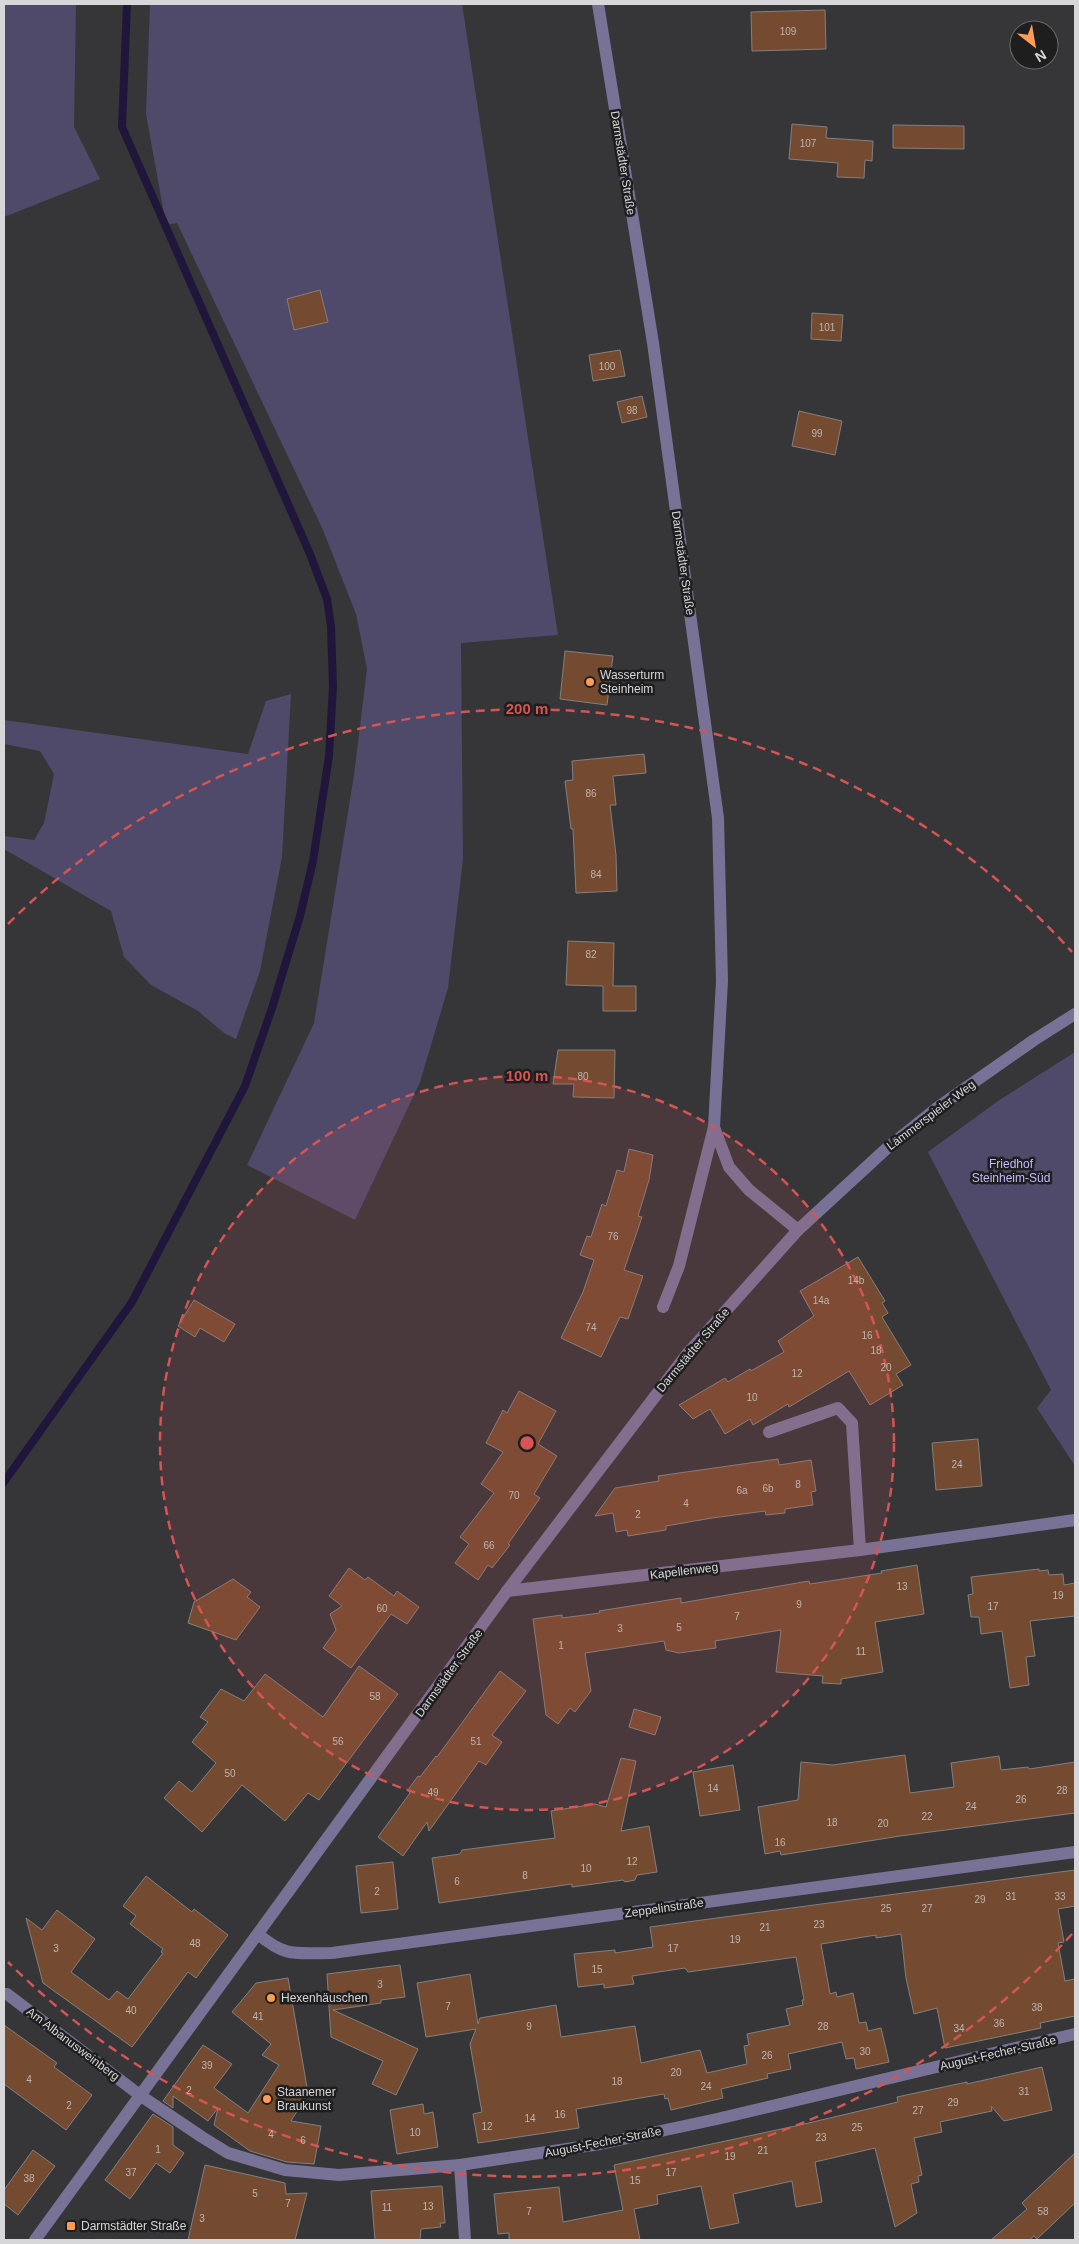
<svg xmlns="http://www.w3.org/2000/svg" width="1079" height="2244" viewBox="0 0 1079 2244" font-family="Arial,sans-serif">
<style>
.green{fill:#4f496a}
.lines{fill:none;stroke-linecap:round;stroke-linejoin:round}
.stream{stroke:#20163b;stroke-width:8}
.building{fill:#744b31;stroke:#83807e}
.minor{stroke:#787297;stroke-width:12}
.ring{fill:none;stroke:#d65454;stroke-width:2.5;stroke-dasharray:9 6}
.poi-dot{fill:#fe9c58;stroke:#1e1e1f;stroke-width:2}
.labels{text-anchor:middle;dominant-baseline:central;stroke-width:5;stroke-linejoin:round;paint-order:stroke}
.number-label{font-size:10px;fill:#beb4af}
.street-label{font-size:12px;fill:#d7d7d9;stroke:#1e1e1f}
.poi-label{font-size:12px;fill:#d7d7d9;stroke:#1e1e1f;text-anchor:start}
.park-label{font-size:12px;fill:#c5b8fe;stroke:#1e1e1f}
.centre{fill:#d65454;stroke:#1e1e1f;stroke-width:2.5}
.ring-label{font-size:15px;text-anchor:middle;font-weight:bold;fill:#d65454;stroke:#1e1e1f;stroke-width:5;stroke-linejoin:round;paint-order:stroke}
</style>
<rect width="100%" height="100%" fill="#363639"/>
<g class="green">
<path d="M 4,4 L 76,4 L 74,127 L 100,179 L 4,217 Z"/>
<path d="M 150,4 L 462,4 L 558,635 L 461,643 L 463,859 L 448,988 L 420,1082 L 355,1220 L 247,1165 L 314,1023 L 354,775 L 367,669 L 356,614 L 323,530 L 177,223 L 166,225 L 146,114 Z"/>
<path d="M 291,694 L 282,857 L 260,971 L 236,1039 L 224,1033 L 198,1011 L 151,985 L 124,957 L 111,911 L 4,849 L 4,836 L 34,840 L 44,823 L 54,774 L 40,751 L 4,744 L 4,720 L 248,754 L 266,701 Z"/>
<path d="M 1075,1052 L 1075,1466 L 1037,1408 L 1051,1390 L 928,1152 L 998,1101 Z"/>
</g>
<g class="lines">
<path class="stream" d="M 4,1482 L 132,1302 L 245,1086 L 272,1008 L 300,916 L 313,861 L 329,756 L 333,687 L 331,626 L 327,599 L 310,554 L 122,127 L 127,4"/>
</g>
<g class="building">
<path d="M 825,10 L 826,49 L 752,51 L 751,12 Z"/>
<path d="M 792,124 L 827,127 L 826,138 L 873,141 L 872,161 L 865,160 L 864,178 L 837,177 L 838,163 L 789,159 Z"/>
<path d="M 893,125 L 964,126 L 964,149 L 893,148 Z"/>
<path d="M 320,290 L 328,322 L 294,330 L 287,299 Z"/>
<path d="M 812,313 L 843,315 L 841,341 L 811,339 Z"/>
<path d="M 620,350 L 625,376 L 593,381 L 589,355 Z"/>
<path d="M 642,396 L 647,417 L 622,423 L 617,402 Z"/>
<path d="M 799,411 L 842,421 L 835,455 L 792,446 Z"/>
<path d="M 565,651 L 613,656 L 607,705 L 560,699 Z"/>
<path d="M 644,754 L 646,773 L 613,776 L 616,805 L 610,805 L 616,855 L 617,891 L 576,893 L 573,829 L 571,829 L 565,781 L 573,780 L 572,761 Z"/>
<path d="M 568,941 L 614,943 L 613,986 L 636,986 L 636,1011 L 603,1011 L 603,986 L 566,985 Z"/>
<path d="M 558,1050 L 615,1050 L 614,1098 L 573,1097 L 574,1084 L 553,1084 Z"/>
<path d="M 629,1149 L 653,1155 L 649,1180 L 638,1216 L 642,1217 L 624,1270 L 643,1276 L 628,1319 L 620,1317 L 601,1357 L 561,1338 L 583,1292 L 594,1260 L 580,1255 L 587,1236 L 591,1237 L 602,1204 L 606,1206 L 617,1170 L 624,1172 Z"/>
<path d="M 858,1257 L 885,1301 L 882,1303 L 888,1313 L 882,1317 L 911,1365 L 896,1374 L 903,1385 L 870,1405 L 849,1371 L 789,1407 L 788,1404 L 753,1425 L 750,1419 L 725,1434 L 710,1409 L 693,1419 L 679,1405 L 725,1378 L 728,1382 L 750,1369 L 751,1371 L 784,1352 L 778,1341 L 814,1316 L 800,1291 Z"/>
<path d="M 194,1300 L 235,1324 L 224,1342 L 200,1328 L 195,1337 L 178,1326 Z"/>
<path d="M 519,1391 L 556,1411 L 538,1444 L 557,1456 L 534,1494 L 540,1498 L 508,1544 L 510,1545 L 492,1568 L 488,1565 L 478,1580 L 455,1563 L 469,1544 L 460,1537 L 494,1493 L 481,1484 L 503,1452 L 486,1443 L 503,1410 L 507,1413 Z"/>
<path d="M 978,1439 L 982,1486 L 936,1490 L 932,1443 Z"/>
<path d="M 778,1459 L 779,1465 L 811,1460 L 816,1491 L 811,1492 L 813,1505 L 785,1509 L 785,1513 L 766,1515 L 765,1511 L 712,1518 L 666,1526 L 666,1530 L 628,1536 L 627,1530 L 616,1532 L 613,1513 L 595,1516 L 615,1488 L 659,1481 L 658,1476 Z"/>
<path d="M 917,1565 L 924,1614 L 875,1622 L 883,1672 L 841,1679 L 841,1684 L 822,1683 L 823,1676 L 776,1672 L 781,1630 L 715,1641 L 716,1648 L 679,1653 L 666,1650 L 664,1641 L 585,1653 L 591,1691 L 575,1712 L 570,1708 L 558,1724 L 546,1715 L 533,1619 L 562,1615 L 562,1618 L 600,1613 L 599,1611 L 681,1598 L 681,1603 L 809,1581 L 810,1584 L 882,1573 L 881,1571 Z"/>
<path d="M 349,1568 L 365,1580 L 368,1577 L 394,1596 L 397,1591 L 419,1607 L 407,1624 L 391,1614 L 351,1668 L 323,1648 L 336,1630 L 330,1614 L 342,1606 L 329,1596 Z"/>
<path d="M 1039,1569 L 1039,1571 L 1048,1570 L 1049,1575 L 1063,1574 L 1064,1585 L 1075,1583 L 1075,1616 L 1030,1621 L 1035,1656 L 1026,1657 L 1029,1685 L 1010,1688 L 1002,1631 L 981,1634 L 979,1617 L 971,1617 L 968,1595 L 973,1594 L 971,1577 Z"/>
<path d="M 233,1579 L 251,1592 L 247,1597 L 260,1607 L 236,1640 L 188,1623 L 194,1602 Z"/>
<path d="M 359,1666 L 398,1694 L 319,1800 L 308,1793 L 285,1821 L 242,1785 L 202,1832 L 164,1798 L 179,1781 L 192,1792 L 216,1763 L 192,1742 L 208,1722 L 200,1717 L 221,1689 L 244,1701 L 265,1674 L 323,1717 Z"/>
<path d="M 500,1671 L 526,1691 L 492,1735 L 502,1742 L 486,1765 L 479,1761 L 429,1831 L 427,1822 L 403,1856 L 378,1837 L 410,1793 L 408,1790 L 418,1776 L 420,1777 L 436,1756 L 437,1757 Z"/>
<path d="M 634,1709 L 661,1717 L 655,1735 L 629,1727 Z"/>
<path d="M 905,1755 L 910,1793 L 954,1787 L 951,1763 L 999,1756 L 1001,1770 L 1028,1767 L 1029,1769 L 1075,1762 L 1075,1813 L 900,1836 L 781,1855 L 780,1851 L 765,1854 L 758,1807 L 798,1800 L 801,1762 L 833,1765 Z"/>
<path d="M 621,1758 L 636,1761 L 621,1831 L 649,1826 L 657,1872 L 637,1875 L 635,1880 L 625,1882 L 623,1880 L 572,1887 L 572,1884 L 439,1903 L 432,1858 L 460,1854 L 462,1850 L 555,1838 L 551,1811 L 595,1804 L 606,1807 Z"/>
<path d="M 733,1765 L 740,1810 L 700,1816 L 693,1772 Z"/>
<path d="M 393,1862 L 398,1909 L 361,1913 L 356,1866 Z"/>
<path d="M 1075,1870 L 1075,1906 L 1058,1909 L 1064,1942 L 1058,1943 L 1065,1981 L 1075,1979 L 1075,2016 L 1040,2023 L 1041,2028 L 945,2048 L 937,2008 L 914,2014 L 906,1978 L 901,1934 L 876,1938 L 876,1935 L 821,1944 L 830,1994 L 836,1992 L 837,1997 L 853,1993 L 859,2023 L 866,2022 L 868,2031 L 881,2028 L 889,2062 L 856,2069 L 854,2058 L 846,2059 L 842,2042 L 788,2054 L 791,2069 L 767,2074 L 768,2078 L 721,2089 L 723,2098 L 671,2110 L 668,2098 L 665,2099 L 664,2094 L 576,2109 L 579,2128 L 478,2143 L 473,2114 L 482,2112 L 481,2107 L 470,2044 L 476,2029 L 426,2037 L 417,1983 L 470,1974 L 478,2024 L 480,2018 L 556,2005 L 561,2037 L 635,2026 L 641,2063 L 700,2050 L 707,2073 L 747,2064 L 744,2046 L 749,2045 L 747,2034 L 790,2025 L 786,2009 L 803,2005 L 802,2000 L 804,2000 L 796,1957 L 688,1972 L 685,1968 L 632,1976 L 634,1984 L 604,1988 L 604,1984 L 578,1987 L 574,1954 L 615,1950 L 615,1953 L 653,1947 L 650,1927 Z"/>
<path d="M 146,1876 L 192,1912 L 194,1909 L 228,1935 L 196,1978 L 188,1972 L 132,2047 L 43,1983 L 26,1918 L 42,1930 L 57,1910 L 95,1939 L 71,1972 L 109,2000 L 117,1991 L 128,1999 L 163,1953 L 161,1952 L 163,1949 L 130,1924 L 136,1916 L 123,1906 Z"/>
<path d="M 400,1965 L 405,1997 L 381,2000 L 381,2003 L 333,2010 L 418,2049 L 396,2095 L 372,2084 L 383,2061 L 331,2037 L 327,1974 Z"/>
<path d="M 288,1978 L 308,2093 L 291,2121 L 321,2126 L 314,2164 L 287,2162 L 250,2151 L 214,2125 L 218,2108 L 208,2121 L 173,2096 L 173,2108 L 163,2101 L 203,2045 L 232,2064 L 214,2088 L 248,2113 L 279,2065 L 262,2055 L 271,2044 L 232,2012 L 256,1983 Z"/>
<path d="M 4,2025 L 57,2063 L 54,2067 L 92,2095 L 66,2130 L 4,2084 Z"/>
<path d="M 1042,2067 L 1052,2110 L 1004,2121 L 991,2106 L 992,2111 L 940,2122 L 942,2132 L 914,2138 L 922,2175 L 918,2176 L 919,2182 L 911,2184 L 917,2213 L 895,2227 L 875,2148 L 815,2162 L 822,2202 L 796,2207 L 792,2181 L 733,2194 L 739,2223 L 710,2229 L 701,2186 L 657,2195 L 658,2204 L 634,2209 L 640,2240 L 509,2240 L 509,2233 L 498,2234 L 494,2194 L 559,2187 L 563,2222 L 623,2210 L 614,2165 L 800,2125 L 898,2102 L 897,2097 L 967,2082 L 967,2084 Z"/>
<path d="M 423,2104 L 424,2114 L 433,2112 L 438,2147 L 397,2154 L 390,2110 Z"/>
<path d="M 153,2114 L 173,2127 L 173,2145 L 184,2153 L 170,2173 L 156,2163 L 130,2199 L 105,2180 Z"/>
<path d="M 33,2150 L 55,2166 L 18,2215 L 4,2204 L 4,2190 Z"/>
<path d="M 1075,2153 L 1075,2203 L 1037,2239 L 1034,2236 L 1029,2240 L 991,2240 L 1027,2209 L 1022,2203 Z"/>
<path d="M 205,2165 L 285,2183 L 286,2194 L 307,2193 L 295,2240 L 188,2240 Z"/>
<path d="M 442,2186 L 445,2223 L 440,2223 L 441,2227 L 421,2229 L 420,2240 L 375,2240 L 371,2191 Z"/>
</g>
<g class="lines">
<g class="minor">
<path d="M 598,4 L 653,343 L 718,818 L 722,981 L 714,1127 L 729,1167 L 749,1190 L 798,1230"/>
<path d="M 663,1307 L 679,1266 L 714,1127"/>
<path d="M 769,1432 L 838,1408 L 852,1423 L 860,1550"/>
<path d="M 507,1591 L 860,1550 L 1075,1520"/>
<path d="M 258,1934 C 286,1958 296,1953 332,1953 L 1075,1852"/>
<path d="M 4,1994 L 7,1994 L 141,2096 L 202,2137 L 228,2153 L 285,2170 L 339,2175 L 460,2165 L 600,2144 L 717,2119 L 1075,2034"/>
<path d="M 460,2165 L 465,2240"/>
<path d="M 35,2240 L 507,1591 L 688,1353 L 798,1230 L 886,1149 L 937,1108 L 1034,1040 L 1075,1014"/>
</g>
</g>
<circle cx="527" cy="1443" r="367" fill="#d65454" fill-opacity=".12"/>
<g class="ring">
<circle cx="527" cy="1443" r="367"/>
<path d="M1072 1934A734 734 0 0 1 8 1962M8 924A734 734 0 0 1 1072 952"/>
</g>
<g class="poi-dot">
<circle cx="590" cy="682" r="5"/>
<circle cx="271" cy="1998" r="5"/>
<circle cx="267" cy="2099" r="5"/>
<rect x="66" y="2221" width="10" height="10" rx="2.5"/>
</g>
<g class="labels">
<g class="number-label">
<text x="788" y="31">109</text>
<text x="808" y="143">107</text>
<text x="827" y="327">101</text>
<text x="607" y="366">100</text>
<text x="632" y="410">98</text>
<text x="817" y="433">99</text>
<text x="591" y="793">86</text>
<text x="596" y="874">84</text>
<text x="591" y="954">82</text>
<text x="583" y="1076">80</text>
<text x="613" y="1236">76</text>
<text x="856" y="1280">14b</text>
<text x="821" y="1300">14a</text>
<text x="591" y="1327">74</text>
<text x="867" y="1335">16</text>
<text x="876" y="1350">18</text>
<text x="886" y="1367">20</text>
<text x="797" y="1373">12</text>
<text x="752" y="1397">10</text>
<text x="957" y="1464">24</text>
<text x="798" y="1484">8</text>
<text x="768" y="1488">6b</text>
<text x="742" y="1490">6a</text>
<text x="514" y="1495">70</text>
<text x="686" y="1503">4</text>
<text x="638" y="1514">2</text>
<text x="489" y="1545">66</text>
<text x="902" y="1586">13</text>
<text x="1058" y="1595">19</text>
<text x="799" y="1604">9</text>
<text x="993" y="1606">17</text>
<text x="382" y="1608">60</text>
<text x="737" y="1616">7</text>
<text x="679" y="1627">5</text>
<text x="620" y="1628">3</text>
<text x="561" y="1645">1</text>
<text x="861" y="1651">11</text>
<text x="375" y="1696">58</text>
<text x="338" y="1741">56</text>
<text x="476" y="1741">51</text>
<text x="230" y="1773">50</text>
<text x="713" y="1788">14</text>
<text x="1062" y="1790">28</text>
<text x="433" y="1792">49</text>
<text x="1021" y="1799">26</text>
<text x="971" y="1806">24</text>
<text x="927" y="1816">22</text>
<text x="832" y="1822">18</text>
<text x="883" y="1823">20</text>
<text x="780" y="1842">16</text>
<text x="632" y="1861">12</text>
<text x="586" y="1868">10</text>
<text x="525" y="1875">8</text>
<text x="457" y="1881">6</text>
<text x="377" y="1891">2</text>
<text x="1011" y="1896">31</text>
<text x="1060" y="1896">33</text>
<text x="980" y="1899">29</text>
<text x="886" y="1908">25</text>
<text x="927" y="1908">27</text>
<text x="819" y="1924">23</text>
<text x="765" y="1927">21</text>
<text x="735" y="1939">19</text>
<text x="195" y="1943">48</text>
<text x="56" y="1948">3</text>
<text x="673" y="1948">17</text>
<text x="597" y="1969">15</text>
<text x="380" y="1984">3</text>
<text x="448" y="2006">7</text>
<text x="1037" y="2007">38</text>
<text x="131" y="2010">40</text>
<text x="258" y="2016">41</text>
<text x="999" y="2023">36</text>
<text x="529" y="2026">9</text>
<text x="823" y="2026">28</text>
<text x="959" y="2028">34</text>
<text x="865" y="2051">30</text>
<text x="767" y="2055">26</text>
<text x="207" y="2065">39</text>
<text x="676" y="2072">20</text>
<text x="29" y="2079">4</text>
<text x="617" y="2081">18</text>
<text x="706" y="2086">24</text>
<text x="189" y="2090">2</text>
<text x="1024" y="2091">31</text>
<text x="953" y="2102">29</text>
<text x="69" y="2105">2</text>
<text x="918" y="2110">27</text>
<text x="560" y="2114">16</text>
<text x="530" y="2118">14</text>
<text x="487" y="2126">12</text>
<text x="857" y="2127">25</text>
<text x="415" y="2132">10</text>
<text x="271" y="2134">4</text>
<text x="821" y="2137">23</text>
<text x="303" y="2140">6</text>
<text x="158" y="2149">1</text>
<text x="763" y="2150">21</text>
<text x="730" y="2156">19</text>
<text x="131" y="2172">37</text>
<text x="671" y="2172">17</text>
<text x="29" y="2178">38</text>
<text x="635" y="2180">15</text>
<text x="255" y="2193">5</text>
<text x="288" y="2203">7</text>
<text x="428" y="2206">13</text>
<text x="387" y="2207">11</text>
<text x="529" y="2211">7</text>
<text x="1043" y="2211">58</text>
<text x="202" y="2218">3</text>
</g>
<g class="street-label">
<text transform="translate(623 163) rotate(81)">Darmstädter Straße</text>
<text transform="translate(683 563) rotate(82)">Darmstädter Straße</text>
<text transform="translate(931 1115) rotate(-37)">Lämmerspieler Weg</text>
<text transform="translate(693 1350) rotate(-50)">Darmstädter Straße</text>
<text transform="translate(684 1571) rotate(-7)">Kapellenweg</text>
<text transform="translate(449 1673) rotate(-54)">Darmstädter Straße</text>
<text transform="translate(664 1908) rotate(-8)">Zeppelinstraße</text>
<text transform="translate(73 2044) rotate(37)">Am Albanusweinberg</text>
<text transform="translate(998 2053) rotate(-13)">August-Fecher-Straße</text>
<text transform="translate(603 2142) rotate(-11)">August-Fecher-Straße</text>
</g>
<g class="poi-label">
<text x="600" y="675">Wasserturm<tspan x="600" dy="14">Steinheim</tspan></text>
<text x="281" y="1998">Hexenhäuschen</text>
<text x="277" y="2092">Staanemer<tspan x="277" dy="14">Braukunst</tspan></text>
<text x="81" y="2226">Darmstädter Straße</text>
</g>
<g class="park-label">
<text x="1011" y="1164">Friedhof<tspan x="1011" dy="14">Steinheim-Süd</tspan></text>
</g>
</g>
<circle cx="527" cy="1443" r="8" class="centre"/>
<g class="ring-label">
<text x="527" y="714">200 m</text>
<text x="527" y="1081">100 m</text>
</g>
<rect width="1079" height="2244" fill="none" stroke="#d7d7d9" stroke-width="10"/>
<g transform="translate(1034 45) rotate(149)"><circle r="24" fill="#1e1e1f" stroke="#686869"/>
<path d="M0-4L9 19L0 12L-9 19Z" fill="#fe9c58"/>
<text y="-8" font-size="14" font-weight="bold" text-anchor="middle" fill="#d7d7d9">N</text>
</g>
</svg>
